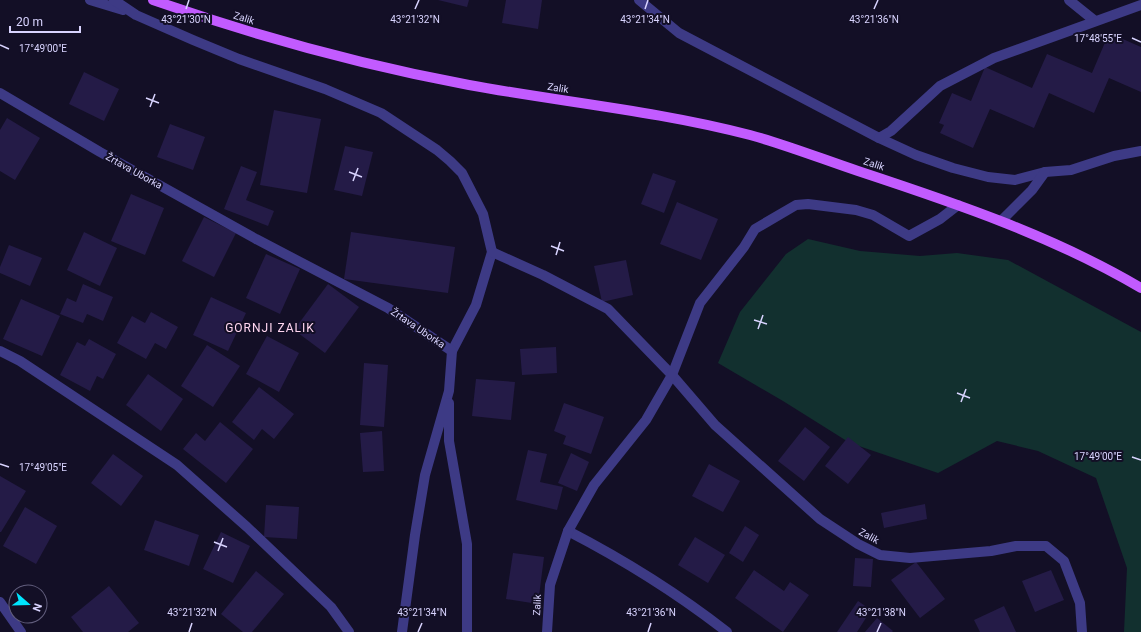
<svg xmlns="http://www.w3.org/2000/svg" width="1141" height="632" viewBox="0 0 1141 632" font-family="Roboto,sans-serif">
<style>
.green{fill:#12302f}
.building{fill:#241b47}
.lines{fill:none;stroke-linecap:round;stroke-linejoin:round}
.service{stroke:#3d3a85;stroke-width:10}
.minor{stroke:#3d3a85;stroke-width:10}
.primary{stroke:#c25bff;stroke-width:10}
.ticks{fill:none;stroke:#d9d4ff;stroke-width:1.5}
.labels{text-anchor:middle;dominant-baseline:central;stroke-width:4;stroke-linejoin:round;paint-order:stroke}
.street-label{font-size:10px;fill:#d9d4ff;stroke:#130f26}
.quarter-label{font-size:12px;letter-spacing:1px;fill:#ffd6f0;stroke:#130f26}
.ticks-label{font-size:10px;text-anchor:middle;fill:#d9d4ff;stroke:#130f26;stroke-width:4;stroke-linejoin:round;paint-order:stroke}
</style>
<rect width="100%" height="100%" fill="#130f26"/>
<path class="green" d="M 808,239 L 860,251 L 920,256 L 957,253 L 1008,260 L 1141,332 L 1141,632 L 1124,632 L 1127,568 L 1096,478 L 1038,451 L 997,441 L 938,473 L 850,443 L 783,401 L 718,363 L 740,312 L 786,254 Z"/>
<g class="building">
<path d="M 438,0 L 469,0 L 467,7 Z"/>
<path d="M 506,0 L 542,0 L 538,29 L 502,23 Z"/>
<path d="M 1109,33 L 1141,47 L 1141,92 L 1109,78 L 1094,113 L 1049,93 L 1034,128 L 990,109 L 973,148 L 940,133 L 944,125 L 939,123 L 952,93 L 971,101 L 985,67 L 1032,88 L 1047,54 L 1092,73 Z"/>
<path d="M 84,72 L 119,89 L 104,121 L 69,104 Z"/>
<path d="M 274,110 L 321,119 L 307,193 L 260,185 Z"/>
<path d="M 7,118 L 40,138 L 15,180 L 0,171 L 0,130 Z"/>
<path d="M 170,124 L 205,137 L 193,170 L 157,157 Z"/>
<path d="M 345,146 L 373,152 L 362,196 L 334,190 Z"/>
<path d="M 241,166 L 257,172 L 246,200 L 274,211 L 268,226 L 224,209 Z"/>
<path d="M 653,173 L 676,181 L 664,213 L 641,204 Z"/>
<path d="M 131,194 L 164,208 L 145,255 L 111,241 Z"/>
<path d="M 677,202 L 718,219 L 701,260 L 660,244 Z"/>
<path d="M 204,217 L 236,233 L 214,277 L 182,261 Z"/>
<path d="M 84,232 L 117,248 L 100,286 L 67,270 Z"/>
<path d="M 351,232 L 455,247 L 448,293 L 344,279 Z"/>
<path d="M 9,245 L 42,258 L 30,286 L 0,273 L 0,267 Z"/>
<path d="M 266,254 L 300,269 L 280,314 L 246,298 Z"/>
<path d="M 626,260 L 633,295 L 602,302 L 594,266 Z"/>
<path d="M 83,284 L 113,297 L 103,321 L 87,314 L 83,323 L 60,314 L 67,298 L 76,302 Z"/>
<path d="M 328,284 L 359,307 L 325,353 L 294,330 Z"/>
<path d="M 211,297 L 246,313 L 228,351 L 193,335 Z"/>
<path d="M 21,299 L 60,316 L 42,356 L 3,339 Z"/>
<path d="M 151,312 L 178,327 L 166,349 L 155,343 L 146,359 L 117,343 L 132,316 L 145,323 Z"/>
<path d="M 267,336 L 299,353 L 279,392 L 246,374 Z"/>
<path d="M 89,339 L 116,354 L 103,379 L 97,376 L 90,391 L 60,375 L 77,342 L 85,346 Z"/>
<path d="M 207,345 L 240,366 L 213,407 L 181,386 Z"/>
<path d="M 556,347 L 557,373 L 522,375 L 520,349 Z"/>
<path d="M 364,363 L 388,365 L 384,427 L 360,425 Z"/>
<path d="M 148,374 L 183,399 L 161,431 L 126,405 Z"/>
<path d="M 476,379 L 515,382 L 511,420 L 472,416 Z"/>
<path d="M 259,387 L 294,414 L 274,439 L 262,429 L 254,440 L 232,422 Z"/>
<path d="M 564,403 L 604,417 L 591,454 L 563,444 L 566,436 L 554,431 Z"/>
<path d="M 220,422 L 253,449 L 226,483 L 183,449 L 196,433 L 205,441 Z"/>
<path d="M 805,427 L 830,447 L 804,481 L 778,461 Z"/>
<path d="M 382,431 L 384,471 L 363,472 L 360,433 Z"/>
<path d="M 848,437 L 871,455 L 848,484 L 825,466 Z"/>
<path d="M 528,450 L 547,454 L 540,482 L 563,487 L 557,510 L 516,500 Z"/>
<path d="M 571,453 L 589,462 L 577,491 L 558,483 Z"/>
<path d="M 113,454 L 143,476 L 121,506 L 91,483 Z"/>
<path d="M 709,464 L 740,481 L 723,512 L 692,496 Z"/>
<path d="M 0,476 L 26,491 L 1,532 L 0,532 Z"/>
<path d="M 925,504 L 927,519 L 884,528 L 881,513 Z"/>
<path d="M 266,505 L 299,507 L 297,539 L 264,537 Z"/>
<path d="M 25,507 L 57,526 L 36,564 L 3,546 Z"/>
<path d="M 155,520 L 199,535 L 189,566 L 144,550 Z"/>
<path d="M 745,526 L 759,535 L 743,562 L 729,553 Z"/>
<path d="M 221,532 L 250,546 L 233,583 L 203,569 Z"/>
<path d="M 695,537 L 725,555 L 708,583 L 678,565 Z"/>
<path d="M 513,553 L 544,557 L 538,604 L 506,599 Z"/>
<path d="M 855,558 L 873,559 L 871,587 L 853,586 Z"/>
<path d="M 916,562 L 945,599 L 920,618 L 891,580 Z"/>
<path d="M 754,570 L 784,591 L 790,582 L 809,595 L 783,632 L 735,598 Z"/>
<path d="M 1051,570 L 1064,600 L 1035,612 L 1022,581 Z"/>
<path d="M 256,571 L 284,594 L 252,632 L 243,632 L 221,614 Z"/>
<path d="M 109,586 L 139,623 L 128,632 L 83,632 L 71,617 Z"/>
<path d="M 858,601 L 871,610 L 857,632 L 837,632 Z"/>
<path d="M 1004,606 L 1016,632 L 980,632 L 974,620 Z"/>
<path d="M 877,618 L 893,631 L 892,632 L 865,632 Z"/>
</g>
<g class="lines">
<path class="service" d="M 568,531 C 624,560 677,593 727,632"/>
<g class="minor">
<path d="M 90,0 L 123,10"/>
<path d="M 114,0 L 136,15 L 193,40 L 239,59 L 325,89 L 381,113 L 437,150 L 450,161 L 462,173 L 483,214 L 492,252 L 476,305 L 452,351 L 449,391 L 425,475 L 415,535 L 402,632"/>
<path d="M 639,0 L 679,33 L 879,138 L 916,155 L 953,168 L 988,177 L 1015,180 L 1045,172 L 1071,170 L 1114,156 L 1141,151"/>
<path d="M 1069,0 L 1095,21"/>
<path d="M 0,93 L 100,152 L 256,239 L 388,308 L 452,351"/>
<path d="M 879,138 L 891,131 L 940,86 L 994,58 L 1141,5"/>
<path d="M 1001,221 L 1032,190 L 1045,172"/>
<path d="M 492,252 L 543,275 L 608,309 L 672,375 L 715,425 L 820,519 L 858,544 L 880,555 L 910,558 L 991,551 L 1016,546 L 1046,546 L 1064,561 L 1080,603 L 1082,632"/>
<path d="M 0,351 L 20,361 L 177,465 L 247,527 L 331,607 L 349,632"/>
<path d="M 449,403 L 449,441 L 467,544 L 467,632"/>
<path d="M 0,602 L 21,632"/>
<path d="M 547,632 L 550,585 L 568,531 L 594,485 L 646,420 L 672,375 L 700,303 L 744,247 L 755,229 L 796,205 L 808,204 L 856,210 L 873,215 L 909,236 L 940,219 L 958,205"/>
</g>
<path class="primary" d="M 153,0 C 256,36 361,65 469,85 C 562,102 658,111 750,135 C 787,145 822,159 858,171 C 955,203 1053,236 1141,288"/>
</g>
<path class="ticks" d="M 186,9 L 189,0M 415,9 L 419,0M 645,9 L 648,0M 874,9 L 878,0M 1132,38 L 1141,42M 0,45 L 9,49M 146,98 L 159,103M 150,107 L 155,94M 349,172 L 362,177M 353,181 L 358,168M 551,246 L 564,251M 556,255 L 560,242M 754,320 L 767,324M 758,329 L 763,315M 957,393 L 970,398M 961,402 L 966,389M 1132,457 L 1141,460M 0,464 L 9,467M 214,542 L 227,547M 218,551 L 223,538M 189,632 L 192,623M 418,632 L 422,623M 648,632 L 651,623M 877,632 L 881,623"/>
<g class="labels">
<g class="street-label">
<text transform="translate(244 18) rotate(17)">Zalik</text>
<text transform="translate(558 88) rotate(9)">Zalik</text>
<text transform="translate(874 164) rotate(18)">Zalik</text>
<text transform="translate(134 171) rotate(29)">Žrtava Uborka</text>
<text transform="translate(418 328) rotate(34)">Žrtava Uborka</text>
<text transform="translate(869 536) rotate(29)">Zalik</text>
<text transform="translate(537 605) rotate(-87)">Zalik</text>
</g>
<g class="quarter-label">
<text x="270" y="328">GORNJI ZALIK</text>
</g>
</g>
<g class="ticks-label">
<text x="186" y="23">43°21'30"N</text>
<text x="415" y="23">43°21'32"N</text>
<text x="645" y="23">43°21'34"N</text>
<text x="874" y="23">43°21'36"N</text>
<text x="1098" y="42">17°48'55"E</text>
<text x="43" y="52">17°49'00"E</text>
<text x="1098" y="460">17°49'00"E</text>
<text x="43" y="471">17°49'05"E</text>
<text x="192" y="616">43°21'32"N</text>
<text x="422" y="616">43°21'34"N</text>
<text x="651" y="616">43°21'36"N</text>
<text x="881" y="616">43°21'38"N</text>
</g>
<g transform="translate(28 604) rotate(110)"><circle r="19" fill="#130f26" stroke="#625e7d"/>
<path d="M0-3L7 15L0 10L-7 15Z" fill="#00e5ff"/>
<text y="-6" font-size="11" font-weight="bold" text-anchor="middle" fill="#d9d4ff">N</text>
</g>
<path d="M10 26v6h70v-6" fill="none" stroke="#d9d4ff" stroke-width="2"/>
<text x="16" y="26" font-size="12" fill="#d9d4ff" stroke="#130f26" stroke-width="3" paint-order="stroke">20 m</text>
</svg>
